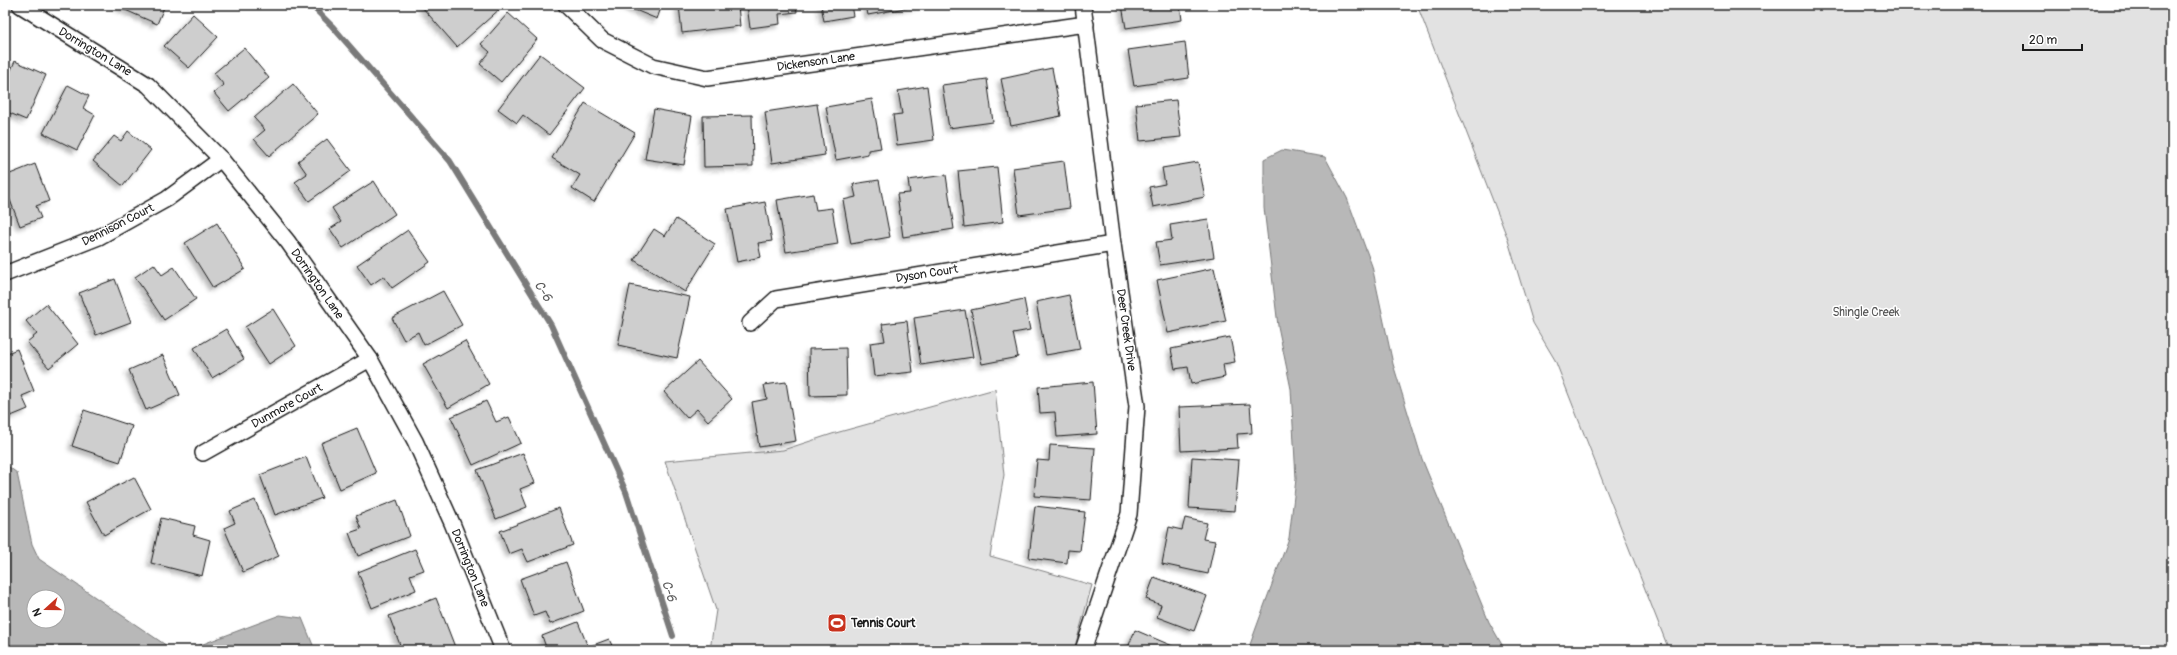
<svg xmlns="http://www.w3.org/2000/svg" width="2177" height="655" viewBox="0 0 2177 655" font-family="Pangolin,sans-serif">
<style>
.green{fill:#e2e2e2;stroke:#7f7f7f}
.water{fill:#b8b8b8;stroke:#7a7a7a;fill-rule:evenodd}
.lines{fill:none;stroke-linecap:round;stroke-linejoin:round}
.stream{stroke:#7a7a7a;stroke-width:6}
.building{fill:#cecece;stroke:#1c1c1c;filter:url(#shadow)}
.street-casing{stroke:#1c1c1c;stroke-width:18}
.street{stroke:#fff;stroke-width:15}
.labels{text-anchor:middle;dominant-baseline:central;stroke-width:3;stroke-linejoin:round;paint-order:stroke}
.street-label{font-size:12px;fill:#1c1c1c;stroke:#fff}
.park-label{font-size:12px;fill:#575757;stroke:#fff}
.poi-label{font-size:12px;font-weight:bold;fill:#1c1c1c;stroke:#fff;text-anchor:start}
.water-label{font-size:13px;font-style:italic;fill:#5a5a5a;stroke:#fff}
</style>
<defs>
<filter id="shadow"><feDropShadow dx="-3.5" dy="3.5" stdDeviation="2" flood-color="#0004"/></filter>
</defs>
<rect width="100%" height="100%" fill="#fff"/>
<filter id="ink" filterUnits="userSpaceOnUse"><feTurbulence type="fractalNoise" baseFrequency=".025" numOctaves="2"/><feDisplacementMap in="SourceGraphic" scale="8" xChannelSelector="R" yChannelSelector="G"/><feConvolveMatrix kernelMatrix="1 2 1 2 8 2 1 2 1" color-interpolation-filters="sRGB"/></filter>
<g filter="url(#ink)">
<g class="green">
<path d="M 1417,5 L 2172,5 L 2172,650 L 1669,650 L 1555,360 L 1533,323 L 1507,237 Z"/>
<path d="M 995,389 L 1004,475 L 990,556 L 1092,585 L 1074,650 L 710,650 L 716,610 L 665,461 L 783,450 L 832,434 Z"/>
</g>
<g class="water">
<path d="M 1282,150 L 1325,157 L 1347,198 L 1372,266 L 1393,364 L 1422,459 L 1489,622 L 1505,650 L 1248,650 L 1289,538 L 1296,479 L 1291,389 L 1278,326 L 1264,208 L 1264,159 Z"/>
<path d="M 5,464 L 17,473 L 32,544 L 39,559 L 173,650 L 5,650 ZM 34,597 L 58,597 L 58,621 L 34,621 Z"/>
<path d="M 280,615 L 302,618 L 315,650 L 187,650 Z"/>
</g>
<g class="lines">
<path class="stream" d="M 311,5 L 332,26 L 450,161 L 551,325 L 626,492 L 673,636"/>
</g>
<g class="building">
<path d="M 114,5 L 165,5 L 157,24 Z"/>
<path d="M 424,5 L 500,5 L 502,7 L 457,47 L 422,7 Z"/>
<path d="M 623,5 L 662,5 L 657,19 Z"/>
<path d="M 679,5 L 738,5 L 740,26 L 682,33 Z"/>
<path d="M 747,5 L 796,5 L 797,12 L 779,14 L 780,24 L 750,28 Z"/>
<path d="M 821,5 L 851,5 L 853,16 L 824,21 Z"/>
<path d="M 866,5 L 921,5 L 868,15 Z"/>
<path d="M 1122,5 L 1180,5 L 1182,20 L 1126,28 Z"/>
<path d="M 508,13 L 537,39 L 501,82 L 480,64 L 490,52 L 481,44 Z"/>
<path d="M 193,14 L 218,37 L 189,68 L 164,46 Z"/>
<path d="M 1185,42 L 1189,78 L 1134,86 L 1128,50 Z"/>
<path d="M 244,48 L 269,78 L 229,111 L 214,93 L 224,85 L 214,73 Z"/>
<path d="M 540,54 L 585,88 L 549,135 L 523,115 L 517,123 L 498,109 Z"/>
<path d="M 15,61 L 46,75 L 26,120 L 5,111 L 5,83 Z"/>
<path d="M 1052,68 L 1061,116 L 1011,126 L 1001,79 Z"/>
<path d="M 987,79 L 993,122 L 949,128 L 942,85 Z"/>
<path d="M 293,84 L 318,114 L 269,156 L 254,139 L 265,130 L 254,118 Z"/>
<path d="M 68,85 L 89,96 L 83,108 L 95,115 L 77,150 L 43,133 Z"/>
<path d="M 927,86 L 934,140 L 897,145 L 893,115 L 902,114 L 898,91 Z"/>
<path d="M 872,99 L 881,148 L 868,150 L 868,154 L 836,160 L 826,107 Z"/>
<path d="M 1176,100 L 1181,137 L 1140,141 L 1136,104 Z"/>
<path d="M 585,103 L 635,133 L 594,202 L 572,188 L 580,175 L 552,158 Z"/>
<path d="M 817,104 L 825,155 L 772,163 L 765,112 Z"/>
<path d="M 654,109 L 692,116 L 684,165 L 645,159 Z"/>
<path d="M 752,115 L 753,166 L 704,167 L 703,116 Z"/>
<path d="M 128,131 L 151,150 L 123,186 L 93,161 L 114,136 L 121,141 Z"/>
<path d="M 327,139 L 351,171 L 309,201 L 295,182 L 307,174 L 298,161 Z"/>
<path d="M 1064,161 L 1070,208 L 1019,215 L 1013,168 Z"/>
<path d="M 1198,162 L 1205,197 L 1153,207 L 1149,187 L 1165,184 L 1162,168 Z"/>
<path d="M 35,164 L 49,201 L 36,206 L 41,218 L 20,226 L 5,187 L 5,176 Z"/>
<path d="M 997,167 L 1003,222 L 964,227 L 958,171 Z"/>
<path d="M 946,175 L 954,229 L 903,237 L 897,194 L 910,193 L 908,180 Z"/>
<path d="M 879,180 L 890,237 L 851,244 L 843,200 L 856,197 L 853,184 Z"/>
<path d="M 374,181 L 395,214 L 343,248 L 330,229 L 341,222 L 332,208 Z"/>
<path d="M 813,194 L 816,210 L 832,208 L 838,244 L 786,252 L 777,200 Z"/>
<path d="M 765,202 L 772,241 L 758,243 L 761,257 L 737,262 L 727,209 Z"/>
<path d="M 676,219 L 715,244 L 685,292 L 634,260 L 654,229 L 665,236 Z"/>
<path d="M 1208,219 L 1214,257 L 1160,265 L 1156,242 L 1172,240 L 1170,225 Z"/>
<path d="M 217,223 L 245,269 L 213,288 L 185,243 Z"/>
<path d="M 408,230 L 430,262 L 392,288 L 384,276 L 371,285 L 357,265 Z"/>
<path d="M 154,264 L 162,275 L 174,267 L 196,299 L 164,320 L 135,277 Z"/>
<path d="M 1214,268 L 1226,321 L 1168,333 L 1157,280 Z"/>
<path d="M 115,279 L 131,322 L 96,335 L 79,293 Z"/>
<path d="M 630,285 L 690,297 L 677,358 L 618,345 Z"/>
<path d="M 443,291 L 462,325 L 424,345 L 418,332 L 404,340 L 392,318 Z"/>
<path d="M 1069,295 L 1080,349 L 1046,355 L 1036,302 Z"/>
<path d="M 1024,299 L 1030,330 L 1013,333 L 1018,357 L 982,364 L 971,310 Z"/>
<path d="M 46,304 L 78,344 L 49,368 L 27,342 L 37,334 L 26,321 Z"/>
<path d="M 273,309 L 296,346 L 269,364 L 245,327 Z"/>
<path d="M 965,310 L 973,357 L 921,365 L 914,318 Z"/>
<path d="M 907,321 L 913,372 L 874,376 L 870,343 L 885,341 L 882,324 Z"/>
<path d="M 226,329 L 244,359 L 212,378 L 194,348 Z"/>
<path d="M 1230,337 L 1235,362 L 1223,364 L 1225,377 L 1191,384 L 1188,367 L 1175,369 L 1171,349 Z"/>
<path d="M 465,341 L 489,384 L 448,408 L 423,364 Z"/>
<path d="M 846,348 L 847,395 L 810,396 L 809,349 Z"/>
<path d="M 17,349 L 34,391 L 22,396 L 28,409 L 11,416 L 5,403 L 5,354 Z"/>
<path d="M 163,355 L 180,395 L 146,410 L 129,370 Z"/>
<path d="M 698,361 L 732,399 L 708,421 L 697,409 L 687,418 L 664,392 Z"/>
<path d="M 786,382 L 796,441 L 759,447 L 752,402 L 767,399 L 764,385 Z"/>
<path d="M 1093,382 L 1097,434 L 1057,437 L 1055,412 L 1040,413 L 1038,387 Z"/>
<path d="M 486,401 L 496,422 L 509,417 L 521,443 L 473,465 L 451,417 Z"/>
<path d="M 1250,404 L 1252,433 L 1237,434 L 1238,448 L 1181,451 L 1179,407 Z"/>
<path d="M 84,410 L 132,426 L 120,462 L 72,446 Z"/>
<path d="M 357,428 L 376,473 L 340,489 L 321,443 Z"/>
<path d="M 1050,445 L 1095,448 L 1091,500 L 1034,496 L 1037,460 L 1049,461 Z"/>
<path d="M 523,453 L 535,483 L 520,489 L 527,507 L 496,519 L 477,470 Z"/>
<path d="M 306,457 L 322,498 L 275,515 L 260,475 Z"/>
<path d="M 1192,457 L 1239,460 L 1235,511 L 1189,508 Z"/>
<path d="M 134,477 L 151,509 L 104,535 L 86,502 Z"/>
<path d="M 255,500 L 279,556 L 243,572 L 224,528 L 235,523 L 230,511 Z"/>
<path d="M 397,500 L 410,536 L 358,556 L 349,533 L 361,529 L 356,516 Z"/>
<path d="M 1035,506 L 1085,512 L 1080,551 L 1068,550 L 1067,563 L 1029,558 Z"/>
<path d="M 559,508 L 573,545 L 528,562 L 522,549 L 509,554 L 500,531 Z"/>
<path d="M 161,518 L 195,526 L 193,535 L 210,540 L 202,576 L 151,563 Z"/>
<path d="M 1185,518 L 1207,523 L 1203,539 L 1215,541 L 1208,574 L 1162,564 L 1169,527 L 1182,530 Z"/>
<path d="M 415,549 L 424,570 L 410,575 L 416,590 L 372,608 L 358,572 Z"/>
<path d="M 566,562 L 584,611 L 550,624 L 545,612 L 534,616 L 520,579 Z"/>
<path d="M 1154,577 L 1207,596 L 1194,631 L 1157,617 L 1161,605 L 1146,599 Z"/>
<path d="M 436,598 L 455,647 L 445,650 L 402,650 L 389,616 Z"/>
<path d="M 578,622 L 588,647 L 609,639 L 614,650 L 547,650 L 542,636 Z"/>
<path d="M 1135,630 L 1182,650 L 1127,650 Z"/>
</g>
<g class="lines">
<g class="street-casing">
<g id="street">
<path d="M 20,5 L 148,85 L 221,159 L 288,242 L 370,359 L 415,441 L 452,523 L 503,650"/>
<path d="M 566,5 L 602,40 L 653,66 L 707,78 L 1086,24"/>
<path d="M 5,274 L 99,237 L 167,199 L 221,159"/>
<path d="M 750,323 L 776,299 L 1113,244"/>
<path d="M 203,453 L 370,359"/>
<path d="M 1083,650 L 1129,514 L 1137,406 L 1113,244 L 1083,5"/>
</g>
</g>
<use href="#street" class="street"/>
</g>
</g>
<defs>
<g id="stadium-square" transform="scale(1)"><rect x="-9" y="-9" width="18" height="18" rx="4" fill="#c8321e" stroke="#fff"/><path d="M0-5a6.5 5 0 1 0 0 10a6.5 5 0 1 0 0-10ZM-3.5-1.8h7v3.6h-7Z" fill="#fff"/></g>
</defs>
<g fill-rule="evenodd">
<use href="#stadium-square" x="837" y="623"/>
</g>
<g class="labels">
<g class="street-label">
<text transform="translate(95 52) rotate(31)">Dorrington Lane</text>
<text transform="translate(816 62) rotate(-8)">Dickenson Lane</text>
<text transform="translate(118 225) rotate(-27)">Dennison Court</text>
<text transform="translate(927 274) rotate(-9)">Dyson Court</text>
<text transform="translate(317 284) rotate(55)">Dorrington Lane</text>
<text transform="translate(1126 330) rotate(82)">Deer Creek Drive</text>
<text transform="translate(287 406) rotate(-29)">Dunmore Court</text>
<text transform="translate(470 568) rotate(68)">Dorrington Lane</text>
</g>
<g class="park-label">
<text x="1866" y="312">Shingle Creek</text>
</g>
<g class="poi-label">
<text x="851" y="623">Tennis Court</text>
</g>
<g class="water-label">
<text transform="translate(543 291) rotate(58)">C-6</text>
<text transform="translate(669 591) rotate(72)">C-6</text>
</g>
</g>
<rect width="2177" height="655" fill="none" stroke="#fff" stroke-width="20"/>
<rect x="10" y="10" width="2157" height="635" fill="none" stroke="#1c1c1c" stroke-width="1.5" filter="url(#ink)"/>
<g transform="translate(46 609) rotate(249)"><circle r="19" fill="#ffffff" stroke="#a4a4a4"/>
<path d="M0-3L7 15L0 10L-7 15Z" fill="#c8321e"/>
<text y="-6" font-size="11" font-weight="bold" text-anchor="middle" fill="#1c1c1c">N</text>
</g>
<path d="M2023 44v6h59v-6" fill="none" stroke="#1c1c1c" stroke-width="2"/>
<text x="2029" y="44" font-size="12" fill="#1c1c1c" stroke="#ffffff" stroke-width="3" paint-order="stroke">20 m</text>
</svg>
